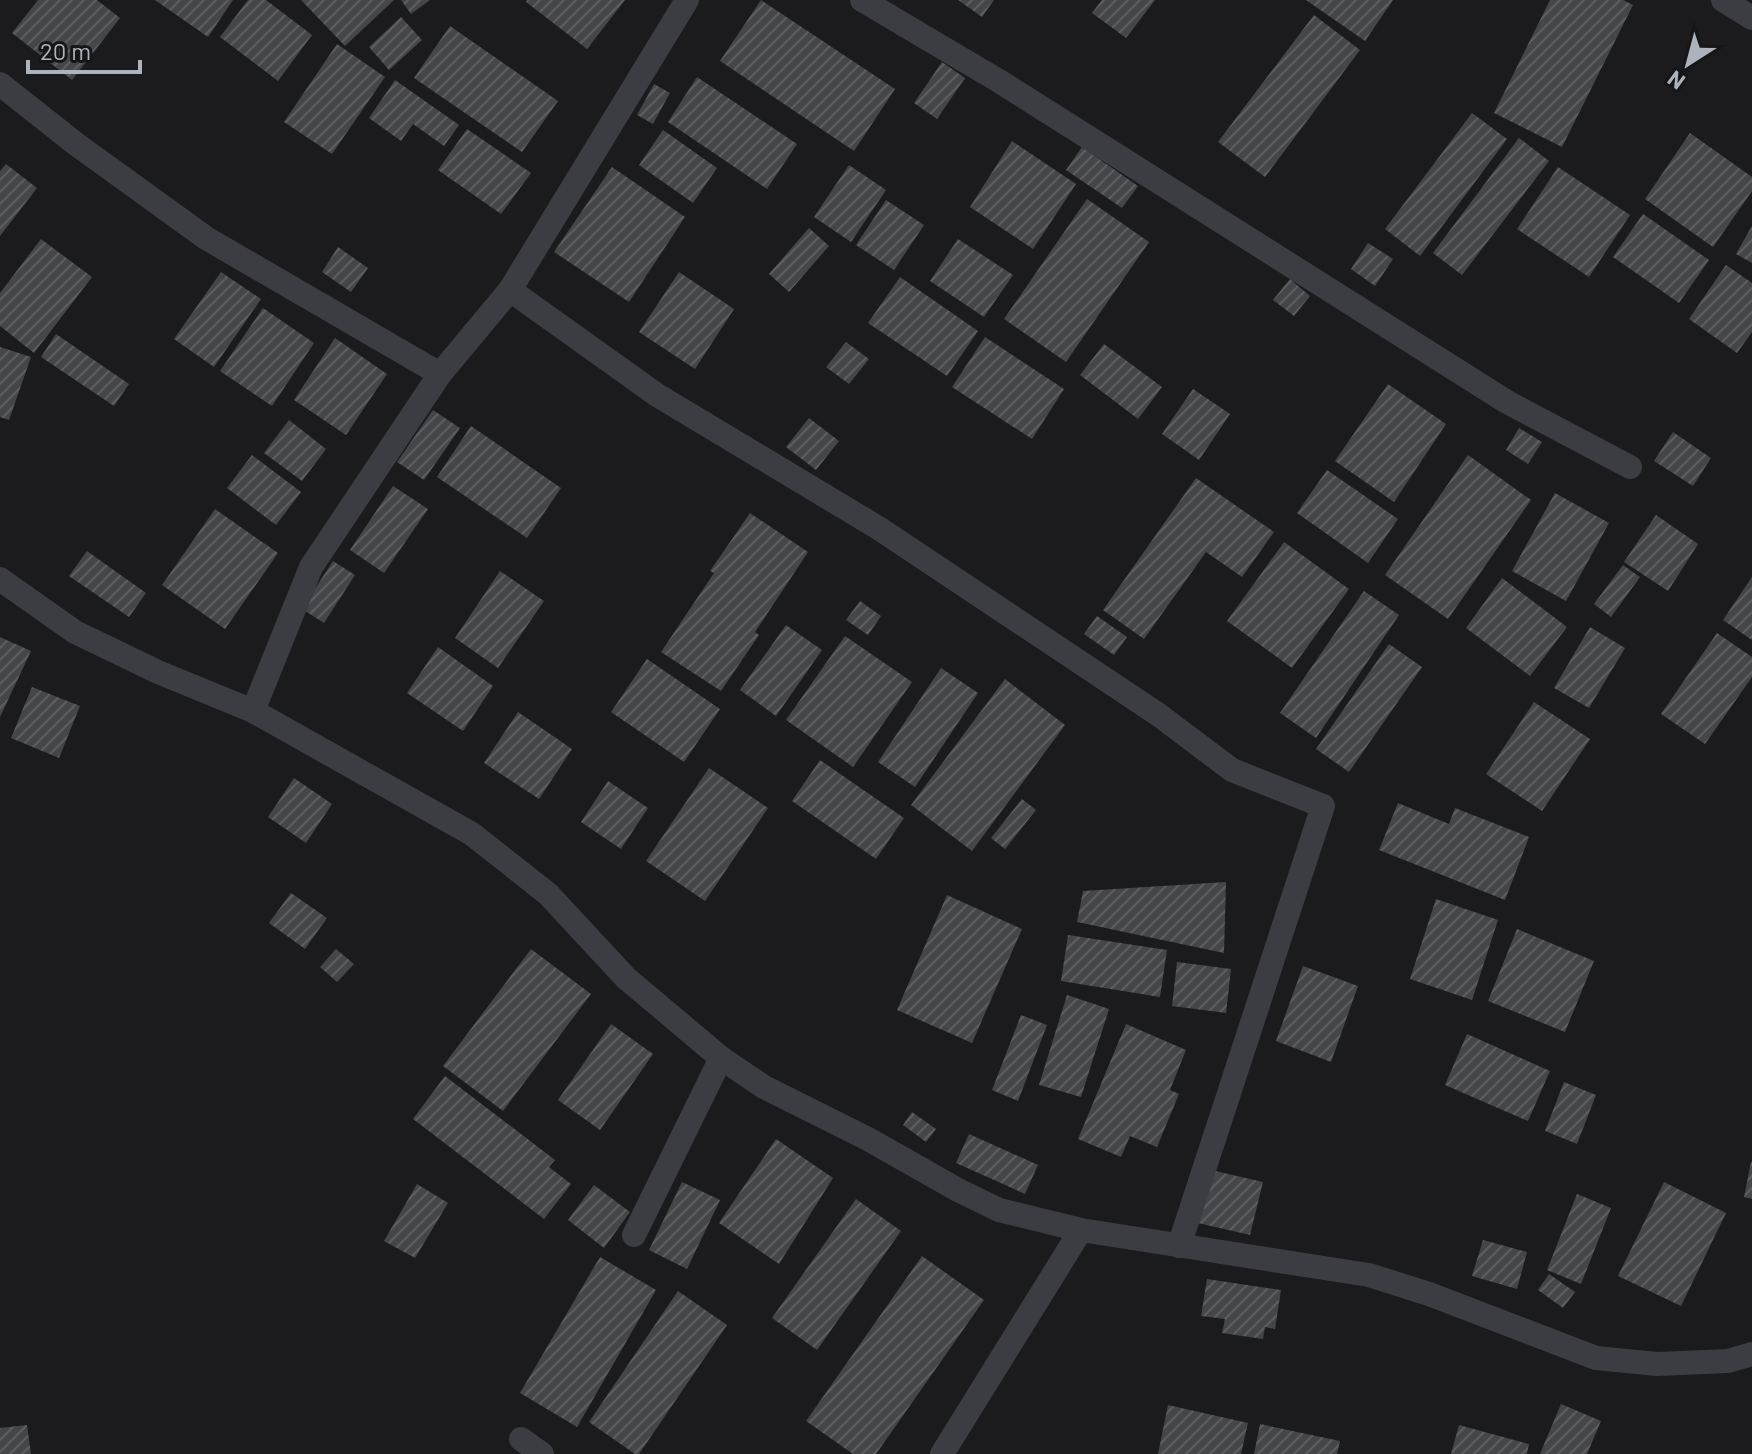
<svg xmlns="http://www.w3.org/2000/svg" width="1752" height="1454" viewBox="0 0 1752 1454" font-family="Barlow,sans-serif">
<style>
.building{fill:url(#building-hatch)}
.lines{fill:none;stroke-linecap:round;stroke-linejoin:round}
.minor{stroke:#3c3d42;stroke-width:24}
</style>
<defs>
<pattern id="building-hatch" width="6" height="6" patternUnits="userSpaceOnUse" patternTransform="scale(2)"><rect width="6" height="6" fill="#45464a"/><path d="M-1 1l2-2M0 6l6-6M5 7l2-2" fill="none" stroke="#5d5e62"/></pattern>
</defs>
<rect width="100%" height="100%" fill="#1b1b1d"/>
<g class="building">
<path d="M 38,0 L 97,0 L 120,18 L 72,80 L 12,33 Z"/>
<path d="M 155,0 L 233,0 L 208,37 Z"/>
<path d="M 248,0 L 266,0 L 312,35 L 278,81 L 220,37 Z"/>
<path d="M 301,0 L 394,0 L 345,46 Z"/>
<path d="M 401,0 L 430,0 L 411,14 Z"/>
<path d="M 527,0 L 625,0 L 587,49 L 526,2 Z"/>
<path d="M 761,0 L 895,89 L 854,151 L 720,61 Z"/>
<path d="M 958,0 L 994,0 L 982,17 Z"/>
<path d="M 1102,0 L 1155,0 L 1126,38 L 1092,13 Z"/>
<path d="M 1306,0 L 1393,0 L 1365,41 Z"/>
<path d="M 1550,0 L 1623,0 L 1633,5 L 1562,147 L 1494,113 Z"/>
<path d="M 1314,15 L 1360,50 L 1265,177 L 1218,142 Z"/>
<path d="M 401,17 L 422,40 L 389,70 L 369,47 Z"/>
<path d="M 450,26 L 558,101 L 522,152 L 414,78 Z"/>
<path d="M 337,44 L 385,77 L 332,154 L 284,122 Z"/>
<path d="M 942,62 L 965,78 L 937,119 L 914,103 Z"/>
<path d="M 697,77 L 797,144 L 767,189 L 668,122 Z"/>
<path d="M 395,80 L 459,125 L 444,146 L 413,124 L 401,141 L 369,118 Z"/>
<path d="M 654,84 L 670,93 L 653,124 L 637,115 Z"/>
<path d="M 1472,113 L 1507,139 L 1420,256 L 1385,229 Z"/>
<path d="M 467,129 L 531,173 L 501,214 L 438,170 Z"/>
<path d="M 663,130 L 717,168 L 693,203 L 639,165 Z"/>
<path d="M 1690,133 L 1752,177 L 1752,191 L 1713,247 L 1645,199 Z"/>
<path d="M 1519,138 L 1549,161 L 1462,275 L 1433,253 Z"/>
<path d="M 1012,141 L 1076,184 L 1033,249 L 970,207 Z"/>
<path d="M 1082,147 L 1138,186 L 1122,208 L 1066,170 Z"/>
<path d="M 6,164 L 37,188 L 0,236 L 0,171 Z"/>
<path d="M 849,165 L 886,190 L 851,242 L 814,217 Z"/>
<path d="M 612,167 L 685,217 L 629,302 L 554,252 Z"/>
<path d="M 1558,167 L 1630,215 L 1589,277 L 1517,229 Z"/>
<path d="M 1087,199 L 1149,242 L 1066,362 L 1004,319 Z"/>
<path d="M 886,200 L 924,225 L 894,270 L 856,245 Z"/>
<path d="M 1643,214 L 1709,260 L 1679,303 L 1613,257 Z"/>
<path d="M 1752,226 L 1752,263 L 1736,254 Z"/>
<path d="M 809,228 L 829,246 L 789,292 L 769,274 Z"/>
<path d="M 41,239 L 92,277 L 34,353 L 0,326 L 0,293 Z"/>
<path d="M 958,239 L 1013,275 L 984,317 L 930,281 Z"/>
<path d="M 1368,243 L 1393,259 L 1375,286 L 1351,269 Z"/>
<path d="M 338,247 L 368,268 L 351,292 L 322,272 Z"/>
<path d="M 1726,265 L 1752,283 L 1752,332 L 1737,353 L 1689,319 Z"/>
<path d="M 221,272 L 261,299 L 214,367 L 174,339 Z"/>
<path d="M 679,272 L 734,309 L 695,369 L 639,332 Z"/>
<path d="M 900,277 L 978,331 L 947,376 L 868,323 Z"/>
<path d="M 1290,279 L 1310,296 L 1294,316 L 1273,300 Z"/>
<path d="M 263,308 L 314,343 L 272,406 L 220,371 Z"/>
<path d="M 56,334 L 129,384 L 114,406 L 41,357 Z"/>
<path d="M 985,337 L 1064,389 L 1032,439 L 952,387 Z"/>
<path d="M 335,338 L 387,374 L 346,435 L 294,400 Z"/>
<path d="M 846,342 L 869,359 L 849,384 L 826,367 Z"/>
<path d="M 1104,344 L 1162,387 L 1138,419 L 1080,375 Z"/>
<path d="M 0,347 L 31,357 L 9,420 L 0,417 Z"/>
<path d="M 1388,384 L 1446,424 L 1394,502 L 1335,461 Z"/>
<path d="M 1193,389 L 1230,414 L 1199,460 L 1162,434 Z"/>
<path d="M 433,410 L 460,428 L 424,480 L 397,462 Z"/>
<path d="M 809,418 L 839,441 L 816,470 L 786,447 Z"/>
<path d="M 289,420 L 326,449 L 302,481 L 264,453 Z"/>
<path d="M 471,426 L 561,488 L 527,538 L 437,477 Z"/>
<path d="M 1519,428 L 1542,442 L 1528,464 L 1506,450 Z"/>
<path d="M 1673,432 L 1711,458 L 1693,486 L 1654,461 Z"/>
<path d="M 252,455 L 301,492 L 276,525 L 227,488 Z"/>
<path d="M 1468,455 L 1531,500 L 1448,619 L 1385,575 Z"/>
<path d="M 1327,470 L 1398,519 L 1368,563 L 1297,513 Z"/>
<path d="M 1196,478 L 1274,532 L 1242,577 L 1206,552 L 1144,639 L 1103,610 Z"/>
<path d="M 393,486 L 428,509 L 384,573 L 350,550 Z"/>
<path d="M 1555,493 L 1609,523 L 1566,601 L 1512,571 Z"/>
<path d="M 215,509 L 278,553 L 225,629 L 162,585 Z"/>
<path d="M 750,513 L 808,552 L 755,632 L 759,635 L 721,691 L 661,652 L 714,573 L 710,571 Z"/>
<path d="M 1656,515 L 1698,544 L 1668,591 L 1624,562 Z"/>
<path d="M 1284,542 L 1349,589 L 1292,668 L 1227,621 Z"/>
<path d="M 87,551 L 146,593 L 129,617 L 69,576 Z"/>
<path d="M 333,561 L 355,575 L 324,623 L 302,609 Z"/>
<path d="M 1623,565 L 1640,577 L 1611,617 L 1594,604 Z"/>
<path d="M 500,571 L 544,601 L 498,668 L 455,638 Z"/>
<path d="M 1752,577 L 1752,640 L 1723,620 Z"/>
<path d="M 1502,578 L 1567,627 L 1530,676 L 1466,628 Z"/>
<path d="M 1364,591 L 1399,615 L 1316,738 L 1280,713 Z"/>
<path d="M 860,601 L 881,616 L 868,635 L 846,620 Z"/>
<path d="M 1097,616 L 1127,637 L 1114,655 L 1084,634 Z"/>
<path d="M 786,625 L 822,650 L 776,716 L 740,690 Z"/>
<path d="M 1590,627 L 1625,648 L 1589,708 L 1554,688 Z"/>
<path d="M 1717,633 L 1752,657 L 1752,677 L 1705,744 L 1661,714 Z"/>
<path d="M 845,636 L 912,682 L 853,767 L 786,720 Z"/>
<path d="M 0,637 L 31,651 L 0,717 Z"/>
<path d="M 1389,644 L 1422,667 L 1349,772 L 1316,749 Z"/>
<path d="M 438,647 L 493,686 L 463,731 L 407,693 Z"/>
<path d="M 647,659 L 720,709 L 684,762 L 611,712 Z"/>
<path d="M 941,668 L 978,693 L 915,787 L 878,762 Z"/>
<path d="M 1005,679 L 1065,725 L 972,851 L 911,805 Z"/>
<path d="M 32,687 L 80,706 L 59,758 L 11,738 Z"/>
<path d="M 1534,702 L 1590,739 L 1542,811 L 1486,774 Z"/>
<path d="M 518,712 L 572,749 L 539,799 L 484,763 Z"/>
<path d="M 820,760 L 904,818 L 876,859 L 792,801 Z"/>
<path d="M 709,768 L 768,808 L 705,901 L 646,861 Z"/>
<path d="M 294,778 L 332,804 L 306,843 L 268,817 Z"/>
<path d="M 608,781 L 648,808 L 621,849 L 581,822 Z"/>
<path d="M 1022,799 L 1036,810 L 1005,849 L 991,838 Z"/>
<path d="M 1398,803 L 1449,824 L 1455,808 L 1529,837 L 1505,900 L 1379,850 Z"/>
<path d="M 1226,882 L 1224,953 L 1077,922 L 1083,891 Z"/>
<path d="M 291,893 L 327,918 L 305,949 L 269,923 Z"/>
<path d="M 947,895 L 1022,929 L 972,1043 L 897,1010 Z"/>
<path d="M 1436,899 L 1498,920 L 1472,1000 L 1410,979 Z"/>
<path d="M 1517,929 L 1594,961 L 1565,1032 L 1488,1001 Z"/>
<path d="M 1068,935 L 1167,950 L 1160,997 L 1061,981 Z"/>
<path d="M 336,949 L 354,964 L 337,982 L 320,967 Z"/>
<path d="M 531,949 L 591,994 L 503,1111 L 443,1066 Z"/>
<path d="M 1177,962 L 1231,969 L 1226,1013 L 1172,1006 Z"/>
<path d="M 1303,966 L 1358,986 L 1331,1062 L 1276,1041 Z"/>
<path d="M 1067,995 L 1109,1009 L 1081,1097 L 1039,1085 Z"/>
<path d="M 1021,1015 L 1047,1025 L 1018,1101 L 992,1090 Z"/>
<path d="M 611,1024 L 653,1054 L 600,1130 L 558,1100 Z"/>
<path d="M 1126,1024 L 1186,1050 L 1170,1090 L 1179,1094 L 1157,1147 L 1130,1136 L 1121,1157 L 1078,1139 Z"/>
<path d="M 1467,1034 L 1550,1071 L 1528,1121 L 1445,1085 Z"/>
<path d="M 445,1076 L 555,1160 L 549,1167 L 571,1184 L 544,1219 L 413,1119 Z"/>
<path d="M 1564,1082 L 1596,1095 L 1577,1144 L 1545,1131 Z"/>
<path d="M 912,1112 L 936,1129 L 926,1142 L 903,1125 Z"/>
<path d="M 969,1134 L 1038,1165 L 1025,1194 L 956,1163 Z"/>
<path d="M 776,1139 L 833,1178 L 779,1264 L 719,1223 Z"/>
<path d="M 1751,1162 L 1752,1162 L 1752,1199 L 1744,1197 Z"/>
<path d="M 1211,1170 L 1263,1182 L 1250,1235 L 1198,1223 Z"/>
<path d="M 682,1182 L 720,1200 L 687,1269 L 649,1250 Z"/>
<path d="M 1664,1182 L 1726,1213 L 1681,1306 L 1618,1276 Z"/>
<path d="M 417,1184 L 448,1203 L 415,1258 L 384,1241 Z"/>
<path d="M 594,1185 L 630,1212 L 604,1248 L 568,1220 Z"/>
<path d="M 1577,1194 L 1611,1208 L 1581,1284 L 1547,1270 Z"/>
<path d="M 856,1199 L 901,1231 L 817,1350 L 772,1318 Z"/>
<path d="M 1483,1240 L 1527,1252 L 1517,1289 L 1472,1276 Z"/>
<path d="M 922,1256 L 984,1300 L 876,1454 L 853,1454 L 806,1421 Z"/>
<path d="M 600,1257 L 656,1290 L 577,1427 L 520,1393 Z"/>
<path d="M 1549,1274 L 1575,1292 L 1563,1308 L 1538,1290 Z"/>
<path d="M 1207,1279 L 1281,1290 L 1275,1329 L 1265,1327 L 1263,1339 L 1222,1333 L 1225,1319 L 1201,1316 Z"/>
<path d="M 678,1291 L 727,1325 L 639,1454 L 635,1454 L 589,1422 Z"/>
<path d="M 1561,1404 L 1601,1421 L 1587,1454 L 1540,1454 Z"/>
<path d="M 1168,1405 L 1248,1423 L 1241,1454 L 1158,1454 Z"/>
<path d="M 1260,1424 L 1340,1441 L 1337,1454 L 1254,1454 Z"/>
<path d="M 27,1425 L 31,1454 L 0,1454 L 0,1428 Z"/>
<path d="M 1459,1425 L 1529,1444 L 1527,1454 L 1451,1454 Z"/>
</g>
<g class="lines">
<g class="minor">
<path d="M 862,0 L 999,81 L 1507,402 L 1630,467"/>
<path d="M 1723,0 L 1752,18"/>
<path d="M 0,84 L 76,144 L 206,238 L 440,374"/>
<path d="M 510,290 L 657,395 L 880,529 L 1159,715 L 1232,770 L 1323,806 L 1179,1246"/>
<path d="M 0,579 L 75,632 L 158,672 L 253,711 L 472,834 L 548,894 L 626,978 L 721,1058 L 764,1087 L 868,1139 L 958,1190 L 999,1210 L 1081,1230 L 1369,1275 L 1429,1294 L 1596,1358 L 1657,1364 L 1728,1361 L 1752,1354"/>
<path d="M 253,711 L 311,567 L 440,374 L 510,290 L 687,0"/>
<path d="M 634,1235 L 721,1058"/>
<path d="M 521,1439 L 542,1454"/>
<path d="M 942,1454 L 1081,1230"/>
</g>
</g>
<g transform="translate(1688 64) rotate(216)" stroke="#161618" stroke-width="6" paint-order="stroke">
<path d="M0-6L14 30L0 20L-14 30Z" fill="#adb3bc"/>
<text y="-12" font-size="22" font-weight="bold" text-anchor="middle" fill="#adb3bc">N</text>
</g>
<path d="M28 60v12h112v-12" fill="none" stroke="#adb3bc" stroke-width="4"/>
<text x="40" y="60" font-size="24" fill="#adb3bc" stroke="#161618" stroke-width="6" paint-order="stroke">20 m</text>
</svg>
